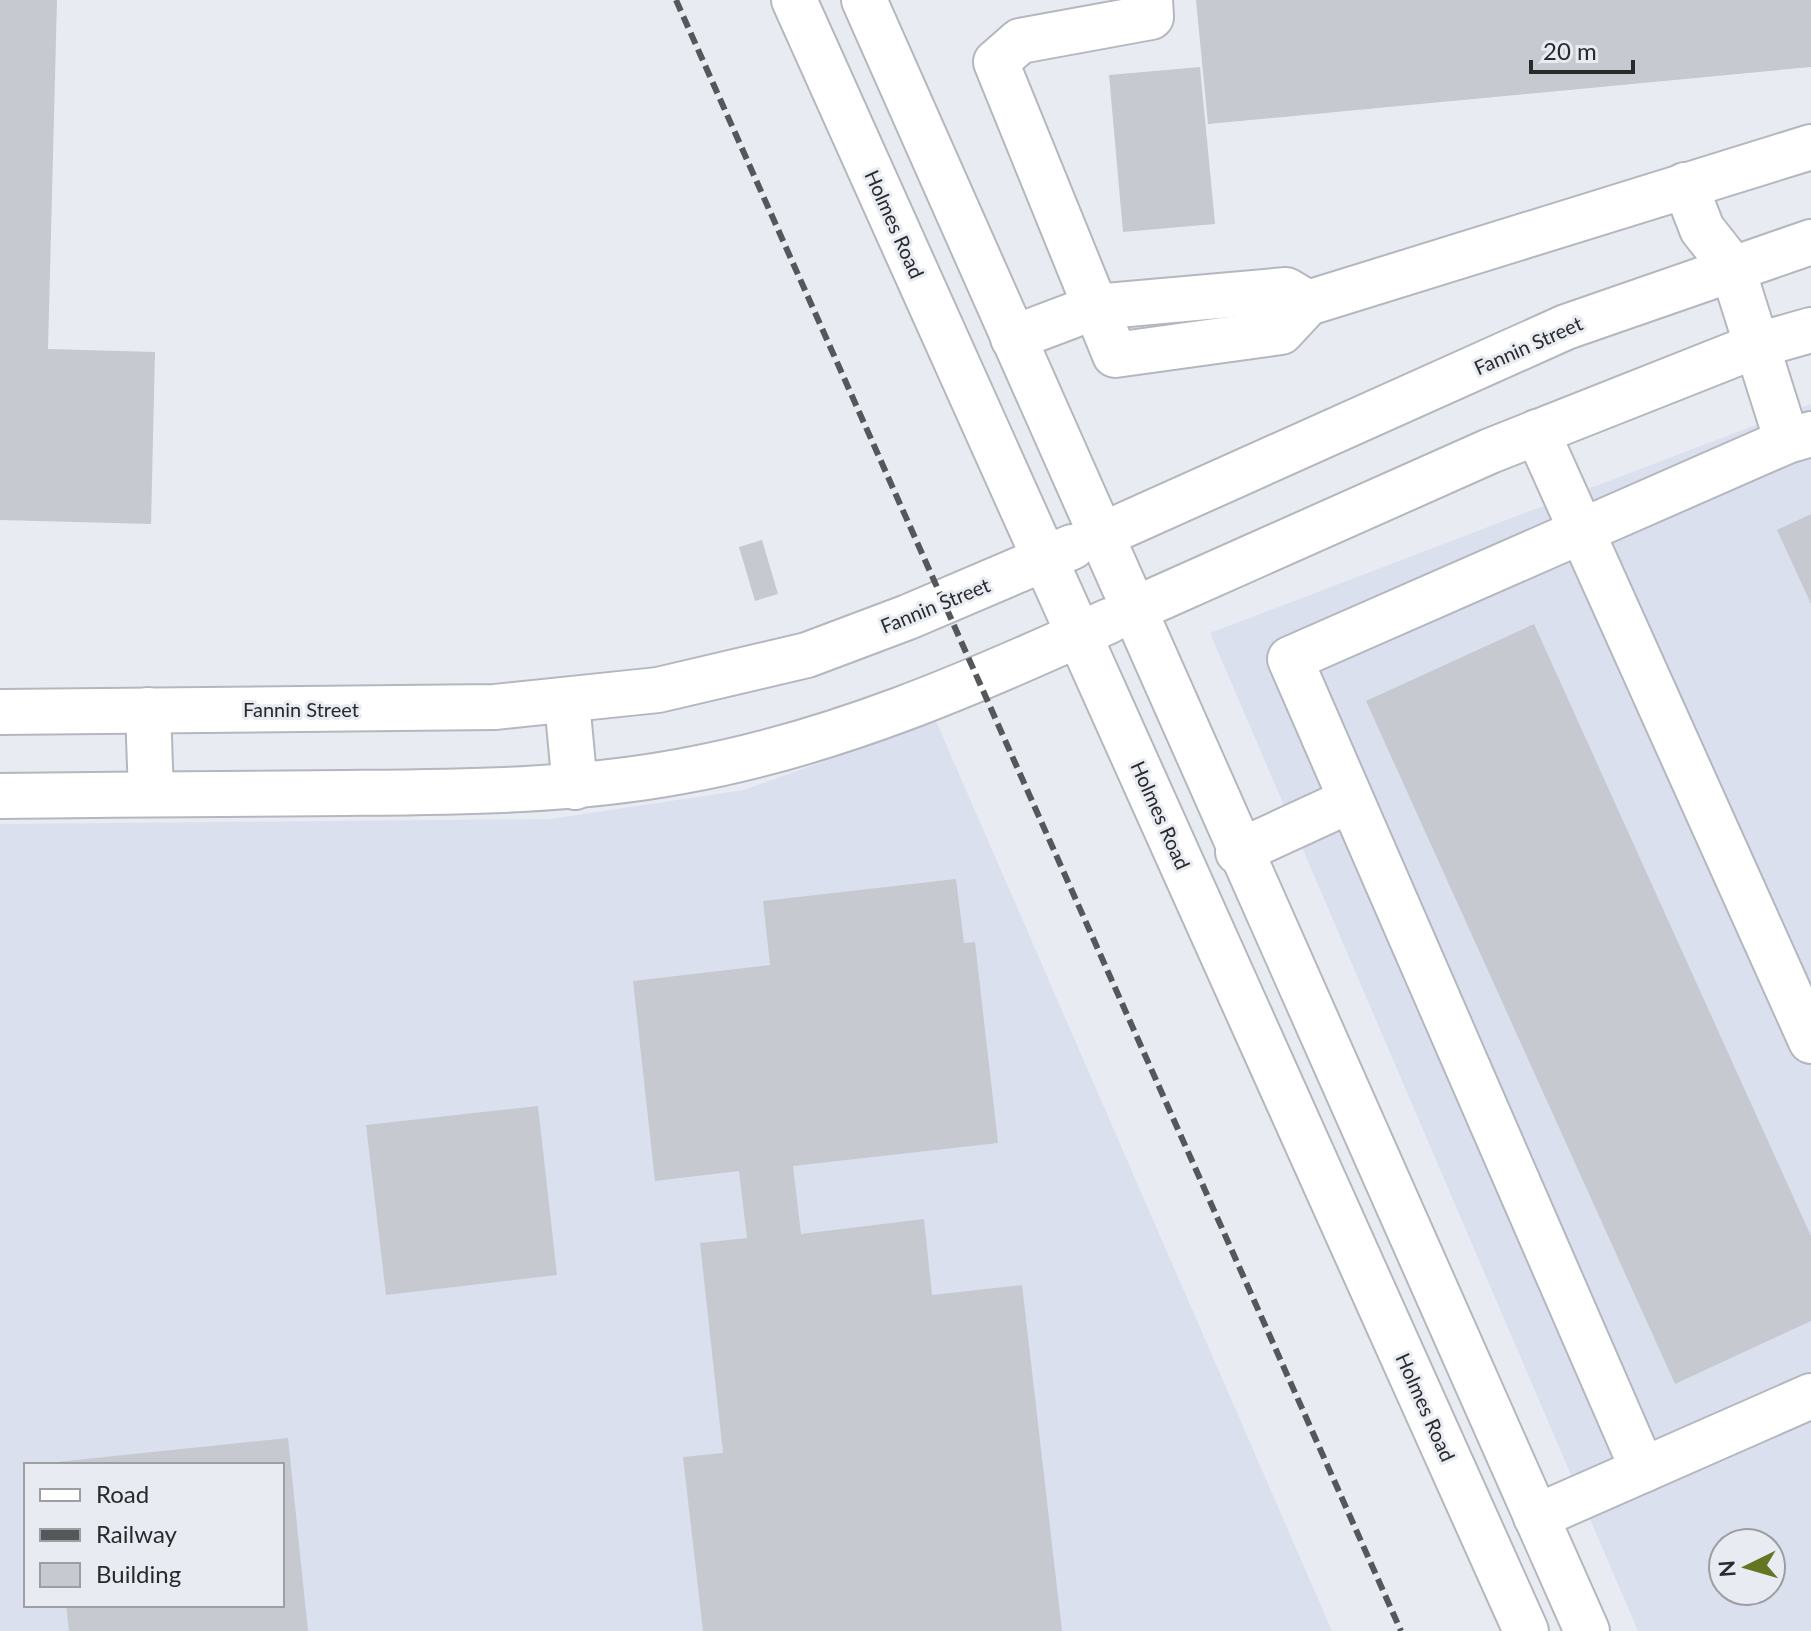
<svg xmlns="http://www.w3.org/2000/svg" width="1811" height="1631" viewBox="0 0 1811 1631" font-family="Lato,sans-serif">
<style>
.built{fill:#dbe0ef;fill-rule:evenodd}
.building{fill:#c6c9d0}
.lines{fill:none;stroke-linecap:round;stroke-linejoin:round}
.minor-casing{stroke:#b4b7be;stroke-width:48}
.major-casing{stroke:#b4b7be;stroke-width:48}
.minor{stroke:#fff;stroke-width:44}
.major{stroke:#fff;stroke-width:44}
.rail{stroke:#55575a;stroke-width:6;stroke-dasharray:12 6;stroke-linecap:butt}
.labels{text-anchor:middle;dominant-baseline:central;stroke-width:6;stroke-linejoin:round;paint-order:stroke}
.street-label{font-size:20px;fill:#292a2c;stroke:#e8ebf2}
</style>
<rect width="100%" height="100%" fill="#e8ebf2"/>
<g class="built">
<path d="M 1811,404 L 1811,1631 L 1638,1631 L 1210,633 ZM 1723,1543 L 1771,1543 L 1771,1591 L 1723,1591 Z"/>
<path d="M 936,721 L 1332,1631 L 0,1631 L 0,824 L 550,819 L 744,790 ZM 26,1465 L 282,1465 L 282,1605 L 26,1605 Z"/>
</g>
<g class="building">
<path d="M 0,0 L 57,0 L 48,349 L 155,352 L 151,524 L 0,520 Z"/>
<path d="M 1196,0 L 1811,0 L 1811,67 L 1208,124 Z"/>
<path d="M 1200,67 L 1215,224 L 1123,232 L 1109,75 Z"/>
<path d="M 1811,514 L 1811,604 L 1777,530 Z"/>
<path d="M 762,540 L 778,594 L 755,601 L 739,547 Z"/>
<path d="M 1534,624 L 1811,1236 L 1811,1321 L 1675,1384 L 1366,701 Z"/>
<path d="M 956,879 L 964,943 L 975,942 L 998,1143 L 793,1166 L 801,1234 L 924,1219 L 932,1295 L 1022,1285 L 1062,1631 L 703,1631 L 683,1457 L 723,1453 L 700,1243 L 747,1238 L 739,1171 L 655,1181 L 633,981 L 770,965 L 763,901 Z"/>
<path d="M 538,1106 L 557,1275 L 386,1295 L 366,1125 Z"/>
<path d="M 288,1438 L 308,1631 L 69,1631 L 66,1605 L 282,1605 L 282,1465 L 47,1463 Z"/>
</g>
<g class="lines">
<g class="minor-casing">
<g id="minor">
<path d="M 1150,0 L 1151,17 L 1020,41 L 996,62 L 1115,355 L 1281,332 L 1308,303 L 1811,147"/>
<path d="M 1685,185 L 1702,229 L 1732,267 L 1787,441"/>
<path d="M 1013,338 L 1095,307 L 1286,290 L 1308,303"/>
<path d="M 1537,432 L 1811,1041"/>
<path d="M 1100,536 L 1566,327 L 1811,242"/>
<path d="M 1133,610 L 1490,451 L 1758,345 L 1811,330"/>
<path d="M 1238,852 L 1351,800"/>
<path d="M 1643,1470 L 1290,659 L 1787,441 L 1811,434"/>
<path d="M 1536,1517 L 1811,1396"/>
</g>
</g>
<g class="major-casing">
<g id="major">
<path d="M 794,0 L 1526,1631"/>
<path d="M 864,0 L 1587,1631"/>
<path d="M 567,702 L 575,787"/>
<path d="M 148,710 L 151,794"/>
<path d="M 0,712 L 495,707 L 658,690 L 807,655 L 908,617 L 1072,547"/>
<path d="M 0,796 C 115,795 230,793 345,793 C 458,792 571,792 683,771 C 833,744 971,684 1109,621"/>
</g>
</g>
<use href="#minor" class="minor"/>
<use href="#major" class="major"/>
<path class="rail" d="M 676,0 L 1401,1631"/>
</g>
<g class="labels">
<g class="street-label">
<text transform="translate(895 224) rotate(66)">Holmes Road</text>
<text transform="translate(1528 345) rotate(-24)">Fannin Street</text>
<text transform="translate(935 605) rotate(-22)">Fannin Street</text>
<text x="301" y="709">Fannin Street</text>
<text transform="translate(1161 815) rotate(66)">Holmes Road</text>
<text transform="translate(1426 1407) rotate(66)">Holmes Road</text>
</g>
</g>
<rect x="24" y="1463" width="260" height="144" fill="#e8ebf2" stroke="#9c9ea3" stroke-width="2"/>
<rect x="40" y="1489" width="40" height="12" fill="#ffffff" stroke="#9c9ea3" stroke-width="2"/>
<text x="96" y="1503" font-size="24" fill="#292a2c">Road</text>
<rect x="40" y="1529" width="40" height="12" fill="#55575a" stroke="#9c9ea3" stroke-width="2"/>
<text x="96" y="1543" font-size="24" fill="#292a2c">Railway</text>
<rect x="40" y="1563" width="40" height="24" fill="#c6c9d0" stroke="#9c9ea3" stroke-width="2"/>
<text x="96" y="1583" font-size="24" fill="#292a2c">Building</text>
<g transform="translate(1747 1567) rotate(265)"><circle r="38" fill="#e8ebf2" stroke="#9c9ea3" stroke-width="2"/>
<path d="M0-6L14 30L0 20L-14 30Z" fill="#657522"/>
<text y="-12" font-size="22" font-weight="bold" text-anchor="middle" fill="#292a2c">N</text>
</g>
<path d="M1531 60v12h102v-12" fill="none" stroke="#292a2c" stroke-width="4"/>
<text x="1543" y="60" font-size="24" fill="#292a2c" stroke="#e8ebf2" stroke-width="6" paint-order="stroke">20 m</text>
</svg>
